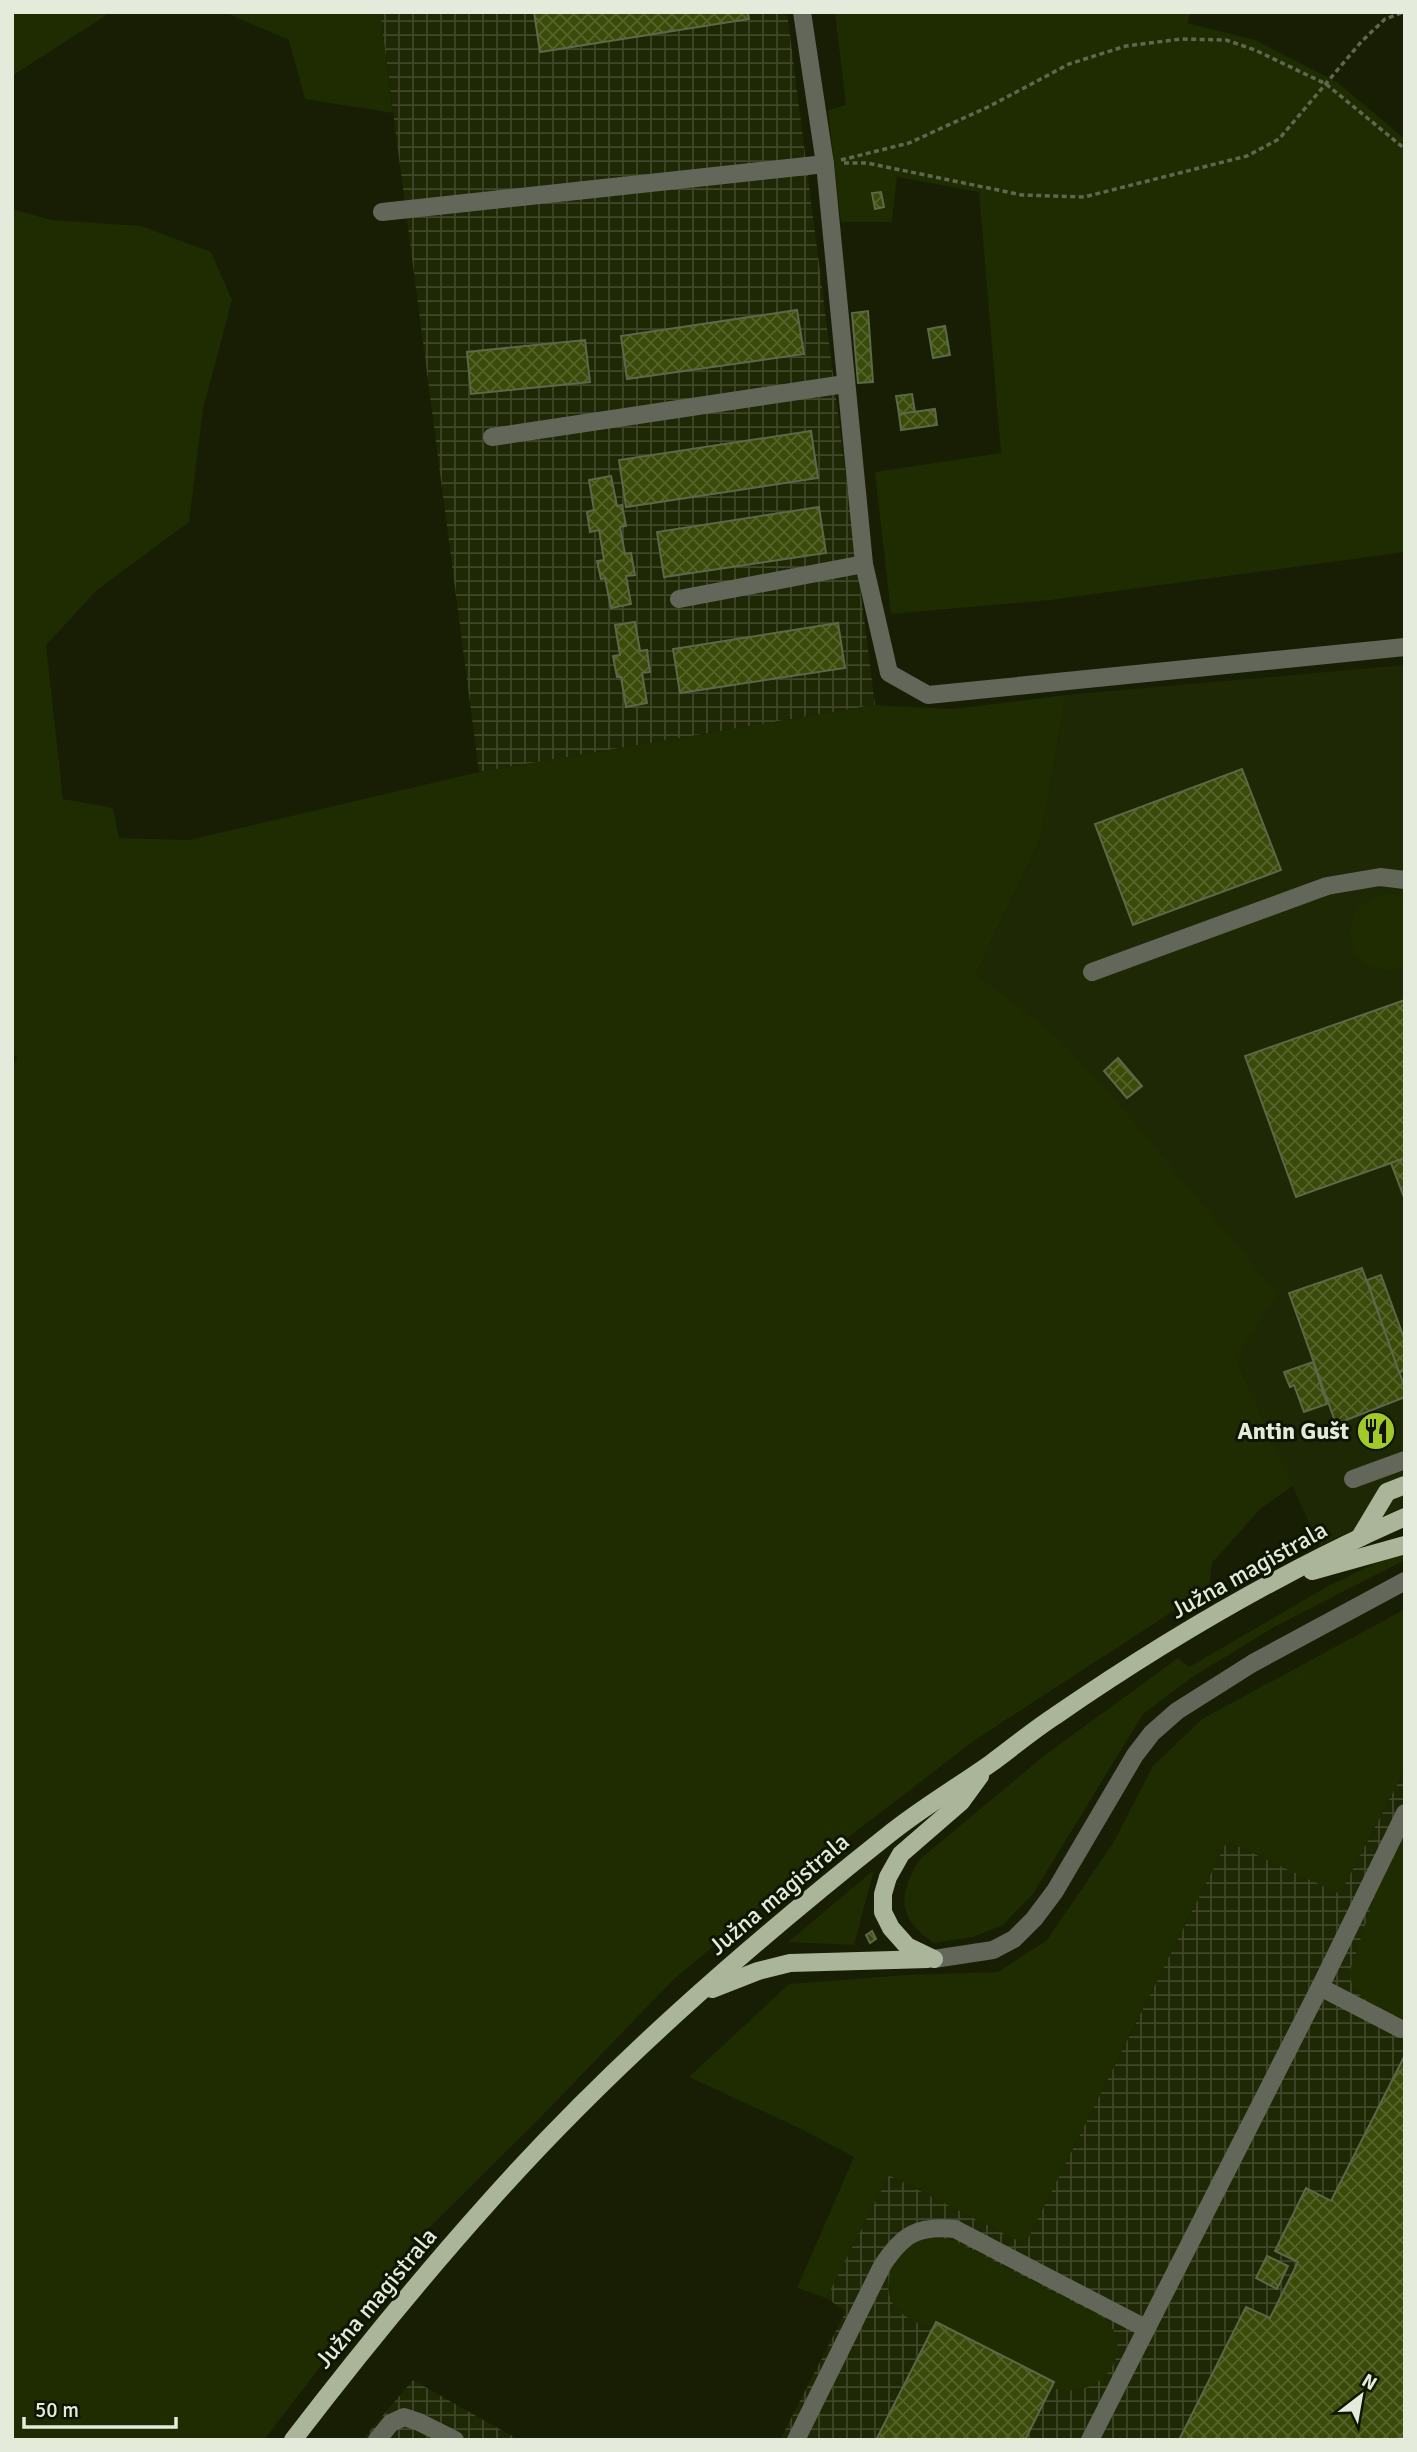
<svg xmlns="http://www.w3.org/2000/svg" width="1417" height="2452" viewBox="0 0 1417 2452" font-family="Signika,sans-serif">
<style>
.built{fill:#1e2804}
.industrial{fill:url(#industrial-grid)}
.green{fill:#1f2b00}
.building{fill:url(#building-cross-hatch);stroke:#5d6749;stroke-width:2}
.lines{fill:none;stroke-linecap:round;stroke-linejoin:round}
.path{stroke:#606750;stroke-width:3.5;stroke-dasharray:5 3.5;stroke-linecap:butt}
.minor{stroke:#626759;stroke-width:18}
.major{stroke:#abb599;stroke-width:18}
.labels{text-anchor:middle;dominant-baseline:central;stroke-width:6;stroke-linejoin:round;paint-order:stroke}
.poi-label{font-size:24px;font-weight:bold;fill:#e4ebda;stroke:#0e1500;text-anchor:end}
.street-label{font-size:24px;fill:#e4ebda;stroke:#0e1500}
</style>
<defs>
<pattern id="industrial-grid" width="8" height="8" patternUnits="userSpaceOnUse" patternTransform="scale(1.75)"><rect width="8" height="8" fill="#1e2804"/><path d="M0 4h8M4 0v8" fill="none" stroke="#3f4728"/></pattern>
<pattern id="building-cross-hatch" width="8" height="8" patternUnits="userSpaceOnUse" patternTransform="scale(1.75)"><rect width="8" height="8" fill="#3a4a09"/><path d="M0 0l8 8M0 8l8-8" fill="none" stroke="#56642c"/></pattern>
</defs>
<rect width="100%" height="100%" fill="#171e03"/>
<path class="built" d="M 1405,665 L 1405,1506 L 1319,1546 L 1236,1358 L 976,974 L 1041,838 L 1066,695 Z"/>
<g class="industrial">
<path d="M 380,12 L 787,12 L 875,705 L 479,772 Z"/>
<path d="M 1405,1769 L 1405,2440 L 780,2440 L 846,2311 L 826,2298 L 889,2175 L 1025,2244 L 1227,1841 L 1340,1893 Z"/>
<path d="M 413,2380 L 519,2440 L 362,2440 Z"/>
</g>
<g class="green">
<path d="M 12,12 L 111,12 L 12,76 Z"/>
<path d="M 224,12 L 380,12 L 393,113 L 305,99 L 289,40 Z"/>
<path d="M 835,12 L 1192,12 L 1187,23 L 1255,40 L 1337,82 L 1405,139 L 1405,552 L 1050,600 L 891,614 L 875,472 L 1001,453 L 979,192 L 897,177 L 892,222 L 841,222 L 828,110 L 846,105 Z"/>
<path d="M 12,209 L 51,220 L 141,226 L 211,252 L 232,300 L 203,409 L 189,522 L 97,590 L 46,645 L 63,799 L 113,808 L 119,838 L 189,840 L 479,772 L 874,705 L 952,709 L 1066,695 L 1041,838 L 976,974 L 1061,1040 L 1119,1104 L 1278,1294 L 1236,1358 L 1293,1486 L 1261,1508 L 1212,1563 L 1209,1588 L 975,1740 L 807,1869 L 673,1980 L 539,2119 L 419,2238 L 264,2440 L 12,2440 L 12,1067 L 18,1057 L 12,1054 Z"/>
<path d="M 1381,894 L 1393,894 L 1405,898 L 1405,966 C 1354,989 1323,913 1381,894 Z"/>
<path d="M 1405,1549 L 1405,1560 L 1274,1627 L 1191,1678 L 1143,1714 L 1033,1894 L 1003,1925 L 973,1937 L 934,1943 C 896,1918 898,1894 920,1859 L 1045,1755 L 1178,1658 L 1189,1667 L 1328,1586 Z"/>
<path d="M 1405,1609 L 1405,1769 L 1340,1894 L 1227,1841 L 1025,2244 L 889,2175 L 826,2298 L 797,2288 L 854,2157 L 799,2128 L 689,2077 L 789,1984 L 906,1975 L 998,1972 L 1047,1940 L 1113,1843 L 1153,1766 L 1202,1719 Z"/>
<path d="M 1405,1835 L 1405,2020 C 1381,2008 1355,2002 1349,1974 L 1378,1886 Z"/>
<path d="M 874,1870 L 854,1945 L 788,1942 Z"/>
<path d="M 937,2237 L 955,2241 L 1106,2319 C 1109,2324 1113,2329 1115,2333 C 1128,2371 1086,2401 1051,2387 L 1054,2382 L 936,2322 L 932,2330 C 921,2324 907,2319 898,2310 C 876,2289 895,2249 920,2240 C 925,2239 931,2238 937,2237 Z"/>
</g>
<g class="building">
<path d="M 534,12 L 747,12 L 749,19 L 540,52 Z"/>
<path d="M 881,192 L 884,207 L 875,209 L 872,193 Z"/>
<path d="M 797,310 L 804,354 L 627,379 L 621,336 Z"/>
<path d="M 868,311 L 873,382 L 858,383 L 852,313 Z"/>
<path d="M 945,326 L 950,355 L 933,358 L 928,329 Z"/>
<path d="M 585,340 L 590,382 L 471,394 L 467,352 Z"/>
<path d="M 912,394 L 915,412 L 899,414 L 896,396 Z"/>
<path d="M 935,409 L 937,425 L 901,430 L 899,414 Z"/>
<path d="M 811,431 L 818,478 L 626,507 L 619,460 Z"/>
<path d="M 611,476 L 617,506 L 622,505 L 626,526 L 620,527 L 625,554 L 631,553 L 635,575 L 626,576 L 631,604 L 611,608 L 605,578 L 601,579 L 597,561 L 604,560 L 599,530 L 590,532 L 587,512 L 594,510 L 589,480 Z"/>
<path d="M 819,507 L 826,553 L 664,577 L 657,532 Z"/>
<path d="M 635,622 L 640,651 L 647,650 L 650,672 L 642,673 L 647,703 L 626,707 L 621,677 L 617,677 L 613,656 L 620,655 L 615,625 Z"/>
<path d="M 838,623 L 845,668 L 680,693 L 673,649 Z"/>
<path d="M 1242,769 L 1281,870 L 1133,925 L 1095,824 Z"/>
<path d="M 1405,1000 L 1405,1158 L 1296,1197 L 1245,1056 Z"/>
<path d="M 1118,1058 L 1142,1086 L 1127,1098 L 1104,1071 Z"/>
<path d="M 1405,1158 L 1405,1200 L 1391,1163 Z"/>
<path d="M 1362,1268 L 1405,1388 L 1405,1397 L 1336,1424 L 1289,1293 Z"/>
<path d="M 1381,1275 L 1405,1341 L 1405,1371 L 1399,1372 L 1367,1280 Z"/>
<path d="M 1313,1362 L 1327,1404 L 1304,1412 L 1294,1385 L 1290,1387 L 1284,1372 Z"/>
<path d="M 872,1931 L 876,1939 L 870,1943 L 866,1935 Z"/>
<path d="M 1405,2055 L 1405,2440 L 1179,2440 L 1246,2307 L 1270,2318 L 1298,2262 L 1275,2251 L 1306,2188 L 1331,2201 Z"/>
<path d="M 1267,2256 L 1288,2266 L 1277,2289 L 1256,2278 Z"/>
<path d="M 936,2322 L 1054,2382 L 1025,2440 L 876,2440 Z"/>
</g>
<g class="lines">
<g class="path">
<path d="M 841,160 L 909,143 L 990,106 L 1069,64 L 1126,46 L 1181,39 L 1226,40 L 1255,50 L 1326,84 L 1405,149"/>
<path d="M 844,163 L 867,163 L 1022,195 L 1084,197 L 1247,156 L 1279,139 L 1362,41 L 1385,19 L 1404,12"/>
</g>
<g class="minor">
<path d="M 802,12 L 825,164 L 864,564 L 889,673 L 928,695 L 1405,647"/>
<path d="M 382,212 L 825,164"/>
<path d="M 492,437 L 845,384"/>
<path d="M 679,599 L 864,564"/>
<path d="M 1092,972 L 1327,886 L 1380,877 L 1405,880"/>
<path d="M 1353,1479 L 1405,1460"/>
<path d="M 934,1959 L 993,1950 L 1014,1939 L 1034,1919 L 1055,1891 L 1135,1755 L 1152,1733 L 1177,1711 L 1253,1663 L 1405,1581"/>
<path d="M 1320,1987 L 1401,2029"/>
<path d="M 377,2440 L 391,2423 L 404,2417 L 419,2422 L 455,2440"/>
<path d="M 796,2440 L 882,2266 C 902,2235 917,2225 955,2229 L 1145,2328"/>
<path d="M 1090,2440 L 1320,1987 L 1405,1813"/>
</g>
<g class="major">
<path d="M 1360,1537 L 1387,1492 L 1405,1485"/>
<path d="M 1312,1571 L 1405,1545"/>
<path d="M 934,1959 L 907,1946 L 891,1928 L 883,1912 L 883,1894 L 888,1877 L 901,1854 L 961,1802 L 980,1776"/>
<path d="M 712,1989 L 758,1971 L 790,1963 L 928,1959"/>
<path d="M 293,2440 C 356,2358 420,2279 489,2202 C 609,2067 747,1947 888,1835 C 920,1809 956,1788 990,1764 C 1012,1748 1032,1731 1055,1716 C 1165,1640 1283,1571 1405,1517"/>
</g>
</g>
<defs>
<g id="restaurant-disc" transform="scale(2.0125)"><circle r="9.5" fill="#a1c929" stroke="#0e1500"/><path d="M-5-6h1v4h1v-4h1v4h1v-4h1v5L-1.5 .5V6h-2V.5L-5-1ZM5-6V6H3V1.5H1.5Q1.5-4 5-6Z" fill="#111"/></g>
</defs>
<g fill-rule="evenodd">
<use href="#restaurant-disc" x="1376" y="1431"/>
</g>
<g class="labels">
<g class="poi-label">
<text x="1349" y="1431">Antin Gušt</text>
</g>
<g class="street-label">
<text transform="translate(1249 1570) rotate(-29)">Južna magistrala</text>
<text transform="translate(779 1894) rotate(-40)">Južna magistrala</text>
<text transform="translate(376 2298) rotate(-50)">Južna magistrala</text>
</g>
</g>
<rect width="1417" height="2452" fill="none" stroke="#e4ebda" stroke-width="28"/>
<g transform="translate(1361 2396) rotate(31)" stroke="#0e1500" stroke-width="5" paint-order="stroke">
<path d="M0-5L12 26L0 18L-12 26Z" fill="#e4ebda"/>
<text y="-10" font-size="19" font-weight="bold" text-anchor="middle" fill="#e4ebda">N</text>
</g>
<path d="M24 2417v10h152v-10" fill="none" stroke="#e4ebda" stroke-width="3.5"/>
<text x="35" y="2417" font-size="21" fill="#e4ebda" stroke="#0e1500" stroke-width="5" paint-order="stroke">50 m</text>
</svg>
